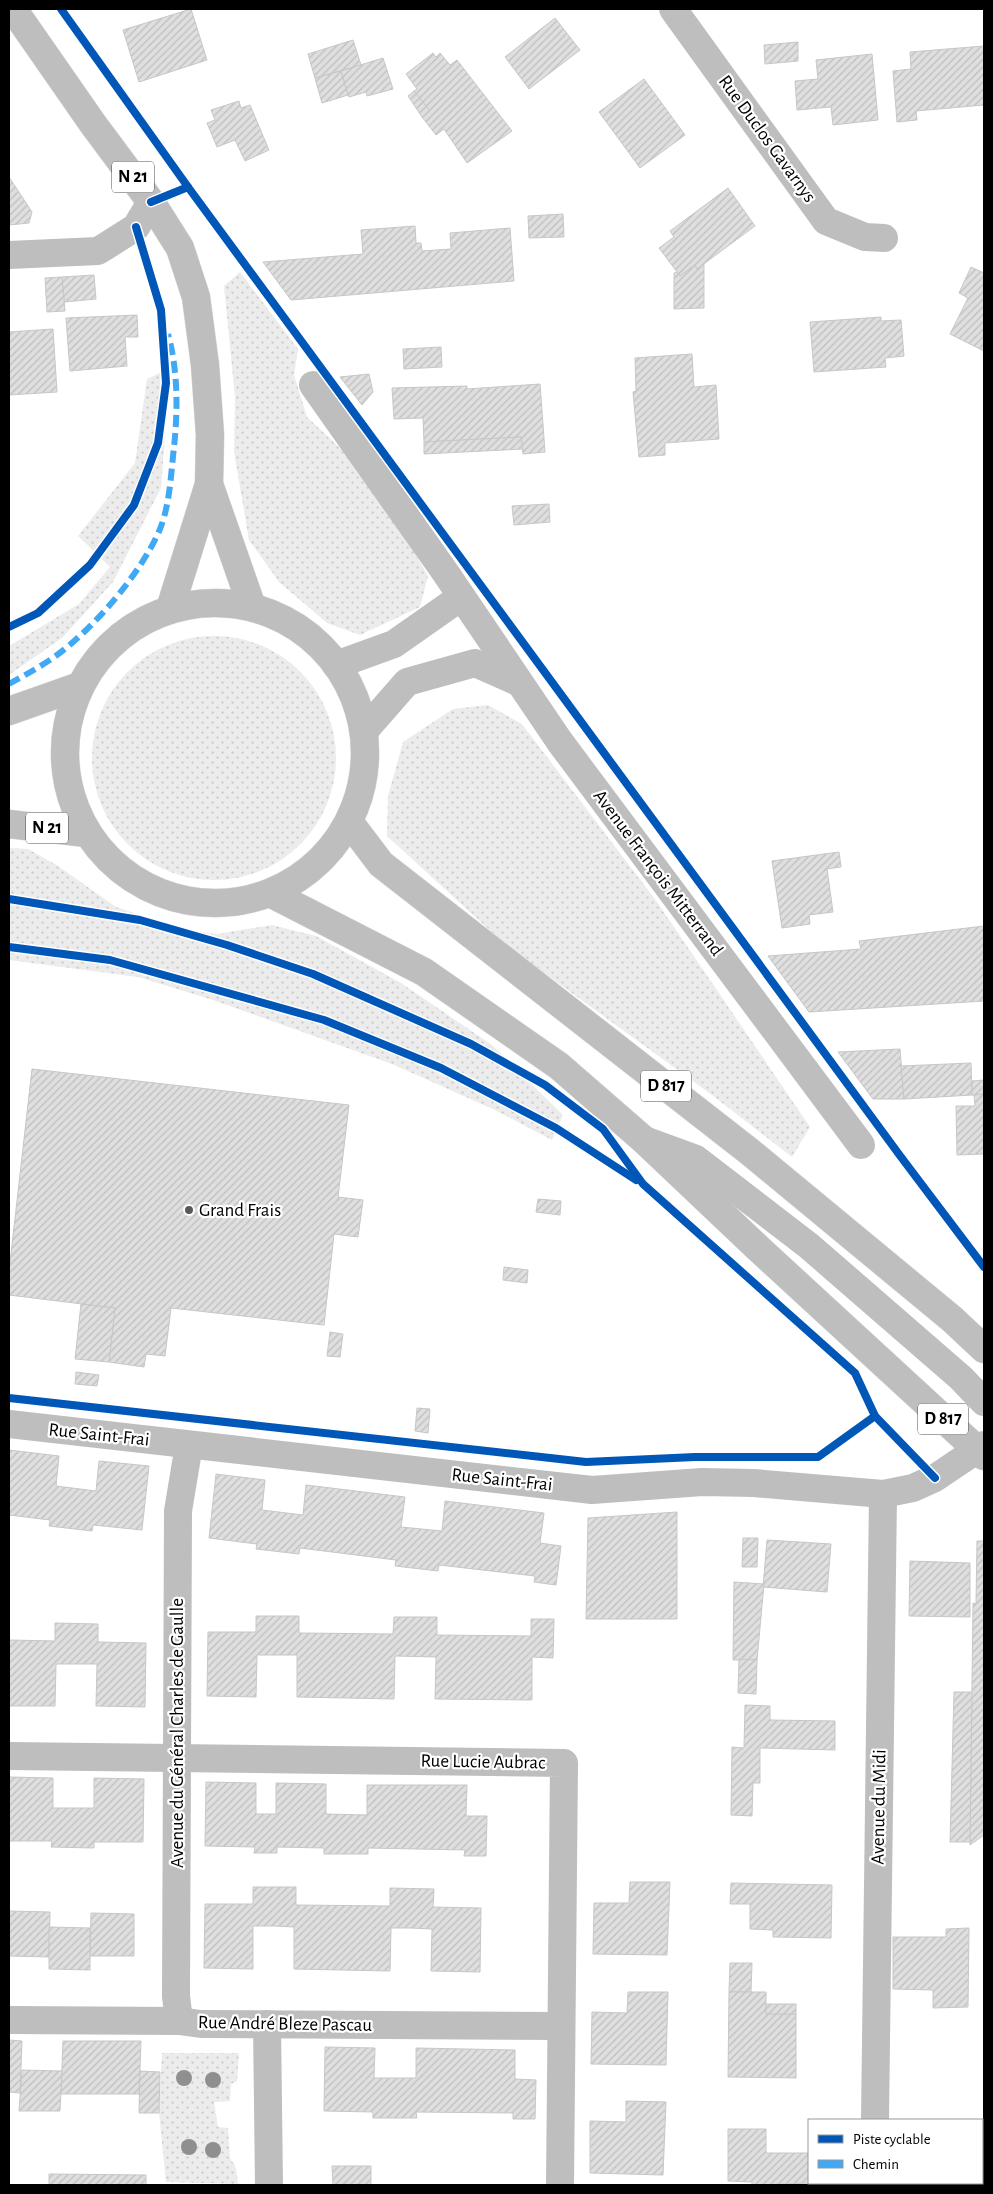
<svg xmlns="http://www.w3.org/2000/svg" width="993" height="2194" viewBox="0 0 993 2194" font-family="'Alegreya Sans',sans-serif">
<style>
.green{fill:url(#green-dots)}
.building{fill:url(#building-hatch);stroke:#c7c7c7}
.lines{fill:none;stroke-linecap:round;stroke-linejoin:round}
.major-casing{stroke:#dbdbdb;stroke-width:29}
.minor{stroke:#bebebe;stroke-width:28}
.major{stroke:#bebebe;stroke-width:28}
.quiet{stroke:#3fa9f5;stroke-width:6;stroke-dasharray:12 6;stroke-linecap:butt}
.cycleway-casing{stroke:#fff;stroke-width:11}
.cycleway{stroke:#0057b8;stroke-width:8}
.tree{fill:#8f8f8f}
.poi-dot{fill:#595959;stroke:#fff;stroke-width:2}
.labels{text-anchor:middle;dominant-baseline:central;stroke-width:4.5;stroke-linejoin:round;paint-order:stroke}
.shield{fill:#fff;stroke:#4c4c4c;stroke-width:1}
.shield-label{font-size:18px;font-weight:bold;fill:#000}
.street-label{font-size:19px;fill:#000;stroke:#fff}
.poi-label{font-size:19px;fill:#000;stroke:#fff;text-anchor:start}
</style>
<defs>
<pattern id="green-dots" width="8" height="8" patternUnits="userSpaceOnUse" patternTransform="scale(1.25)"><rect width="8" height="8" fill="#ececec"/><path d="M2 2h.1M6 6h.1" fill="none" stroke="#c9c9c9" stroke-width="1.8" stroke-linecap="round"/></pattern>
<pattern id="building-hatch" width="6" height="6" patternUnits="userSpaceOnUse" patternTransform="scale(1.25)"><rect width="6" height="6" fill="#dfdfdf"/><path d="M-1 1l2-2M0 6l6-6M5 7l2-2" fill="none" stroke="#bebebe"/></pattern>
</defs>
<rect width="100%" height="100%" fill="#fff"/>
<g class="green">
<path d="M 240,272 L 298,349 L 294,375 L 307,417 L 354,461 L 405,536 L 428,576 L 420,607 L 360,635 L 327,623 L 279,582 L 249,540 L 234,452 L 235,397 L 224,286 Z"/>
<path d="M 170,368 L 161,488 L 113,582 L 62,638 L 9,675 L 9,646 L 79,604 L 110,567 L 78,536 L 135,463 L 147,379 Z"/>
<circle cx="214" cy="758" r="122"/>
<path d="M 488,705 L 522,724 L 657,902 L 810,1127 L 792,1157 L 708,1092 L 507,946 L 387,836 L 388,796 L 403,742 L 453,709 Z"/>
<path d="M 9,848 L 28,849 L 58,866 L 116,907 L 181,929 L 217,934 L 272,925 L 316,936 L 401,983 L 492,1045 L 563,1115 L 552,1140 L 495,1110 L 392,1064 L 213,1000 L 138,977 L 9,960 Z"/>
<path d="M 162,2053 L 239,2053 L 237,2081 L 231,2084 L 230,2101 L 214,2102 L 218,2127 L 228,2128 L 230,2158 L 236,2168 L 238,2184 L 166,2182 L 159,2113 Z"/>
</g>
<g class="building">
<path d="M 191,9 L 207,60 L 139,82 L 123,30 Z"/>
<path d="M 555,18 L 580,50 L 529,89 L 505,57 Z"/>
<path d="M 353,40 L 361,65 L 315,78 L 308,54 Z"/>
<path d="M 798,42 L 798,61 L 765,64 L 764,45 Z"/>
<path d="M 984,46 L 984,105 L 916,111 L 917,120 L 897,122 L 893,71 L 911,69 L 910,52 Z"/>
<path d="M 433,53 L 436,57 L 440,53 L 450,65 L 457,60 L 512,131 L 467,163 L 444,129 L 436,135 L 422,117 L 430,111 L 414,91 L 417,89 L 406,74 Z"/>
<path d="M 872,54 L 878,120 L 833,125 L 831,107 L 797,110 L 795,81 L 818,79 L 816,60 Z"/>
<path d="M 383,58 L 393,89 L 367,96 L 366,92 L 349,97 L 341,71 Z"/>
<path d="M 341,71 L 348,95 L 322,103 L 315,78 Z"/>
<path d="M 644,79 L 685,135 L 640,168 L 599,112 Z"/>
<path d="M 414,91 L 430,111 L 422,117 L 408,96 Z"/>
<path d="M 239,101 L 241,108 L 250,105 L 269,150 L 245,161 L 235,140 L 217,147 L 207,123 L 215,120 L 211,110 Z"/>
<path d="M 9,177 L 32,212 L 29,223 L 9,225 Z"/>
<path d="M 728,188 L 755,226 L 697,269 L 695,265 L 680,276 L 659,248 L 674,237 L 670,231 Z"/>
<path d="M 563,214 L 564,237 L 529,238 L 528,216 Z"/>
<path d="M 415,226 L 416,243 L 421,243 L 422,251 L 451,249 L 450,233 L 510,228 L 514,281 L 291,300 L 263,262 L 363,254 L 361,230 Z"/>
<path d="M 704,264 L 704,308 L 674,309 L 674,273 L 677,272 L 680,276 L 695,265 L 697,269 Z"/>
<path d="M 971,267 L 984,273 L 984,351 L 950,334 L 968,298 L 959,293 Z"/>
<path d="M 94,275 L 96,299 L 64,302 L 62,277 Z"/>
<path d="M 62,277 L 65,311 L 47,312 L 45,278 Z"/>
<path d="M 137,315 L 138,337 L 125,337 L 127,366 L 70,371 L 66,318 Z"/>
<path d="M 881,317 L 881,321 L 901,320 L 904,356 L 885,358 L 886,367 L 814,372 L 810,322 Z"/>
<path d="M 53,329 L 57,392 L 9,395 L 9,332 Z"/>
<path d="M 441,347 L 442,367 L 404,369 L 403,349 Z"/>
<path d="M 692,354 L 694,387 L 716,385 L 719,439 L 665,443 L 665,455 L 639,457 L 633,392 L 636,391 L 635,358 Z"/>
<path d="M 369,374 L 373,392 L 362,405 L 340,377 Z"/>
<path d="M 540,384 L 545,452 L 523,454 L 521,437 L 424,442 L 423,418 L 394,419 L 392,388 L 467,386 L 467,389 Z"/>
<path d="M 521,437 L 523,449 L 424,454 L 424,442 Z"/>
<path d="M 549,504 L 550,522 L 514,525 L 512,506 Z"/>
<path d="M 839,852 L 841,867 L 827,869 L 833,912 L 809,915 L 810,924 L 782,928 L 772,861 Z"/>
<path d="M 984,926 L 984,1001 L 809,1012 L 768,956 L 861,949 L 859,941 Z"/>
<path d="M 900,1049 L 904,1099 L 873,1099 L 838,1052 Z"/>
<path d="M 971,1063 L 972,1095 L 904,1099 L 901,1066 Z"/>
<path d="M 32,1069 L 349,1105 L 338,1197 L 363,1200 L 358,1237 L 334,1234 L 324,1325 L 171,1308 L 165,1356 L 146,1354 L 144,1367 L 109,1362 L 115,1308 L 9,1295 L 9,1271 Z"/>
<path d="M 984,1080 L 984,1094 L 972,1095 L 972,1081 Z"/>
<path d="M 984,1094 L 984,1154 L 957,1155 L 956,1106 L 975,1106 L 974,1095 Z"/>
<path d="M 538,1199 L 561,1201 L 560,1215 L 536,1212 Z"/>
<path d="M 504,1267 L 528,1270 L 527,1283 L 503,1280 Z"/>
<path d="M 81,1304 L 115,1308 L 109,1362 L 75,1359 Z"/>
<path d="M 330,1332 L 343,1334 L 340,1357 L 327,1356 Z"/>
<path d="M 76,1372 L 99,1375 L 97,1386 L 75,1384 Z"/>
<path d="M 417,1408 L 430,1409 L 428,1433 L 415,1431 Z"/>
<path d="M 9,1450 L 59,1456 L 56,1486 L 96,1491 L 99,1461 L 149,1466 L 142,1530 L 93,1525 L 92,1531 L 49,1526 L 50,1520 L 9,1515 Z"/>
<path d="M 216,1474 L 265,1480 L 262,1510 L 303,1515 L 306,1485 L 405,1497 L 401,1527 L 442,1531 L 445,1501 L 544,1513 L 540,1543 L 561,1546 L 556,1585 L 534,1582 L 535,1576 L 439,1565 L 438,1571 L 395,1566 L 396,1560 L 300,1548 L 299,1554 L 256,1549 L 257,1544 L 209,1538 Z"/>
<path d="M 677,1512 L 677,1619 L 586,1619 L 588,1518 Z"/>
<path d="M 743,1538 L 758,1538 L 757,1567 L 742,1567 Z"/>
<path d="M 767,1540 L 831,1544 L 827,1592 L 763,1587 Z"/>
<path d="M 977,1541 L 984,1541 L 984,1835 L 970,1845 L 973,1603 L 976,1604 Z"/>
<path d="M 910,1561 L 970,1563 L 970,1617 L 909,1616 Z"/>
<path d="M 734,1582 L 764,1584 L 757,1660 L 733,1660 Z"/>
<path d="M 256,1616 L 299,1616 L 299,1633 L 393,1634 L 394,1617 L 437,1617 L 437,1635 L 531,1636 L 531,1619 L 554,1619 L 553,1658 L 532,1657 L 532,1700 L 435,1699 L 436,1657 L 395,1656 L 394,1699 L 297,1697 L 297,1655 L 257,1655 L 256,1697 L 207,1696 L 208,1632 L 256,1632 Z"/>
<path d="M 55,1623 L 98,1624 L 98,1642 L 146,1643 L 145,1707 L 96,1706 L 97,1664 L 56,1664 L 55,1706 L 9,1706 L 9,1640 L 55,1641 Z"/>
<path d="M 739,1659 L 757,1660 L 756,1694 L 738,1693 Z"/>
<path d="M 954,1692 L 972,1692 L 970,1842 L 950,1842 Z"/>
<path d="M 745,1705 L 770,1706 L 770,1720 L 835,1721 L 835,1750 L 760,1748 L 760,1783 L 753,1783 L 752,1816 L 731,1815 L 732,1747 L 744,1748 Z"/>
<path d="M 9,1777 L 53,1778 L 53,1808 L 94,1808 L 94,1778 L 144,1779 L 143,1842 L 94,1842 L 94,1848 L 51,1847 L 52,1841 L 9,1841 Z"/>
<path d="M 206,1782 L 256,1783 L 256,1814 L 276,1814 L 276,1783 L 326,1784 L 326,1814 L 367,1815 L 367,1785 L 467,1785 L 466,1816 L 487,1816 L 486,1856 L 464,1856 L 465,1850 L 368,1848 L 368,1854 L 324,1854 L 324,1848 L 277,1847 L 277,1853 L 254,1853 L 255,1847 L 205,1846 Z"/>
<path d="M 630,1882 L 670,1882 L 667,1955 L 593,1954 L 594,1903 L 629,1903 Z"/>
<path d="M 731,1883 L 832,1885 L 831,1938 L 773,1937 L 773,1930 L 750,1929 L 750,1904 L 730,1904 Z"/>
<path d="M 253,1887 L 296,1887 L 296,1905 L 390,1906 L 390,1888 L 434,1889 L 433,1907 L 481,1908 L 480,1972 L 431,1971 L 432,1929 L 411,1928 L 391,1928 L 390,1971 L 294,1969 L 294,1927 L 274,1926 L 253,1926 L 253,1969 L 204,1968 L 205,1904 L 253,1904 Z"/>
<path d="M 9,1911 L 50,1912 L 49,1957 L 9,1956 Z"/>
<path d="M 91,1913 L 134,1914 L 134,1956 L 90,1956 Z"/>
<path d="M 49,1927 L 90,1928 L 90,1970 L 49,1969 Z"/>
<path d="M 969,1928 L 968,2007 L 933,2008 L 933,1990 L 893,1989 L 893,1937 L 946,1937 L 946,1929 Z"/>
<path d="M 730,1963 L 752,1963 L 751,1992 L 729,1992 Z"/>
<path d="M 628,1992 L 668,1992 L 666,2065 L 591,2064 L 592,2012 L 627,2013 Z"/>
<path d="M 729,1992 L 766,1992 L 766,2014 L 796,2014 L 796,2078 L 728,2077 Z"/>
<rect x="766" y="2004" width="30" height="10"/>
<path d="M 9,2040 L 22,2041 L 20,2093 L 9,2092 Z"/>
<path d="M 63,2041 L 141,2041 L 139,2094 L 61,2094 Z"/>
<path d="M 325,2047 L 375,2048 L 374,2078 L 416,2078 L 416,2048 L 515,2050 L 515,2079 L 536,2080 L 535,2119 L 513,2119 L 513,2113 L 416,2112 L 417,2118 L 373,2118 L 373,2112 L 324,2111 Z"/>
<path d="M 22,2070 L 62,2071 L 60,2111 L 19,2111 Z"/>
<path d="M 140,2071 L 160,2072 L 159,2113 L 139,2113 Z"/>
<path d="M 626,2101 L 666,2102 L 663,2175 L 590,2173 L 590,2121 L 626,2122 Z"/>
<path d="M 728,2129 L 766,2129 L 766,2153 L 809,2153 L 809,2183 L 813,2183 L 752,2185 L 752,2182 L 728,2181 Z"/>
<path d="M 332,2166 L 371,2166 L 371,2185 L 333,2185 Z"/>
<path d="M 49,2174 L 146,2175 L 146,2185 L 49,2185 Z"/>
<rect x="891" y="2183" width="75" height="2"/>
</g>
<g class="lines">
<g class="major-casing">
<g id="major">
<path d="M 13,9 L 93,124 L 151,202 L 180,248 L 196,297 L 205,365 L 210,435 L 209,484 L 252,607"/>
<circle cx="215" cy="753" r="150"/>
<path d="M 170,609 L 209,484"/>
<path d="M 9,711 L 80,686"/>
<path d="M 350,823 L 381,864 L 750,1152 L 952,1319 L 984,1349"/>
<path d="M 9,824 L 86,833"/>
<path d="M 270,893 L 424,972 L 559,1066 L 644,1140 L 759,1249 L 984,1456"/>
</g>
</g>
<g class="minor">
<path d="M 673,9 L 826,221 L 865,237 L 884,238"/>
<path d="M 9,255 L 98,251 L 136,227 L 151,202"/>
<path d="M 313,385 L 445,572 L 560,742 L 861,1145"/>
<path d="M 336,665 L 394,644 L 461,597"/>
<path d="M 365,730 L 407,682 L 475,663 L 518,682"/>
<path d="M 644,1140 L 696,1159 L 809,1246 L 961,1378 L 984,1402"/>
<path d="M 9,1424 L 592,1490 L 702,1482 L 754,1483 L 883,1494 L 913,1488 L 935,1478 L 984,1445"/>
<path d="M 9,1756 L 564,1763 L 560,2185"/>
<path d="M 9,2020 L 179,2021 L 201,2024 L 560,2026"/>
<path d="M 179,2021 L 176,1996 L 178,1511 L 189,1445"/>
<path d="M 267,2024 L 269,2185"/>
<path d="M 875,2120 L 883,1494"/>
<path d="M 875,2185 L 875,2183"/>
</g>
<use href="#major" class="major"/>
<path class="quiet" d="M 9,684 C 25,675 42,666 57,655 C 95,627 142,572 160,529 C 170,504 171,473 174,447 C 178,410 178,370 168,334"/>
<g class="cycleway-casing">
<g id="cycleway">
<path d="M 61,9 L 188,187"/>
<path d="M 151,202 L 188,187 L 901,1157 L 984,1267"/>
<path d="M 9,627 L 38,613 L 90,565 L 134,505 L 158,443 L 166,383 L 161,310 L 136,227"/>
<path d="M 9,899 L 140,920 L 227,945 L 313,974 L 471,1044 L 545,1085 L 603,1129 L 643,1184 L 855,1373 L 875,1416 L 935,1478"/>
<path d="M 9,947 L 110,960 L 324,1020 L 441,1068 L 556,1128 L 636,1180"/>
<path d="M 9,1398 L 586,1462 L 695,1457 L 818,1457 L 875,1416"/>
</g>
</g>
<use href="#cycleway" class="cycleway"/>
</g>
<g class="tree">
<circle cx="184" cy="2078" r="8"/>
<circle cx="213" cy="2080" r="8"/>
<circle cx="189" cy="2147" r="8"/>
<circle cx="213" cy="2150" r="8"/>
</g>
<circle class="poi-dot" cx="189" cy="1210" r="5"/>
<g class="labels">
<g class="shield">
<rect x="112" y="161.5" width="42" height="31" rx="4"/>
<rect x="26" y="812.5" width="42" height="31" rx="4"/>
<rect x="641" y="1070.5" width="50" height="31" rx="4"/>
<rect x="918" y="1403.5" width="50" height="31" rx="4"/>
</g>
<g class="shield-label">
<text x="133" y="177">N 21</text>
<text x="47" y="828">N 21</text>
<text x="666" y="1086">D 817</text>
<text x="943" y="1419">D 817</text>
</g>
<g class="street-label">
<text transform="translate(767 139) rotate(54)">Rue Duclos Gavarnys</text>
<text transform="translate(658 873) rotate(53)">Avenue François Mitterrand</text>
<text transform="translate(99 1435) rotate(6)">Rue Saint-Frai</text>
<text transform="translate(502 1480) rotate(6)">Rue Saint-Frai</text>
<text transform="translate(177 1733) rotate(-90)">Avenue du Général Charles de Gaulle</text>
<text transform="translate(483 1762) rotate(1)">Rue Lucie Aubrac</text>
<text transform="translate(879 1807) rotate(-89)">Avenue du Midi</text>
<text transform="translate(285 2024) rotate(1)">Rue André Bleze Pascau</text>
</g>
<g class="poi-label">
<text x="199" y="1210">Grand Frais</text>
</g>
</g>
<rect width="993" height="2194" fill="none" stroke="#000000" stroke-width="20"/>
<rect x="808" y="2119" width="175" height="65" fill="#ffffff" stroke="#999999"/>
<rect x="818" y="2135" width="25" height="8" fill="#0057b8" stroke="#999999"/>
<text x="853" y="2144" font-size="15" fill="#000000">Piste cyclable</text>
<rect x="818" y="2160" width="25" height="8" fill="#3fa9f5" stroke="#999999"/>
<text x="853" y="2169" font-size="15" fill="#000000">Chemin</text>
</svg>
